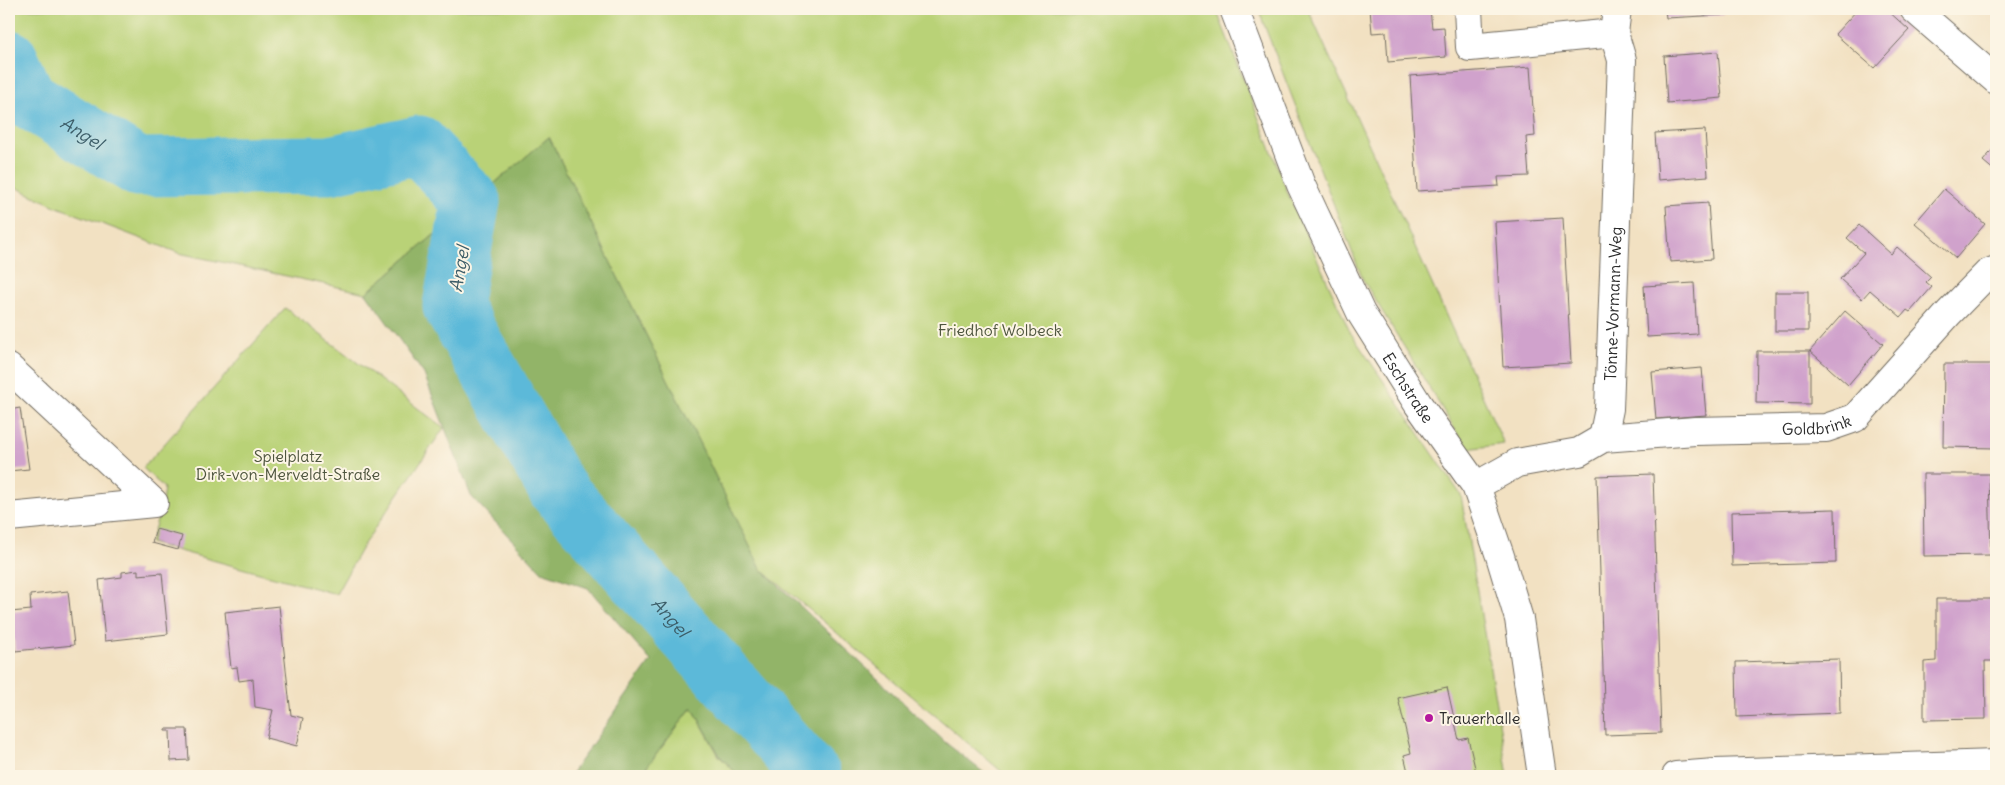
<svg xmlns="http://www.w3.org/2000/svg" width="2005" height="785" viewBox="0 0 2005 785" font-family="Delius,sans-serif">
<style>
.green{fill:#b9d277;stroke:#727e51}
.forest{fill:#92b468;stroke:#5e704a}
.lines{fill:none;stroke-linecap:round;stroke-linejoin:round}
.river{stroke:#5bb9d9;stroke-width:59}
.building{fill:#d0a2cc}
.minor-casing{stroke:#716b60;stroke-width:30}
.minor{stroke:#fff;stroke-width:28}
.poi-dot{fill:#b5179e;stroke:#fcf5e5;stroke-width:2}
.labels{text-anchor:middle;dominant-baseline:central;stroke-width:4;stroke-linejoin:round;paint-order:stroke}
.street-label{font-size:16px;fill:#2b2b2b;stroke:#fcf5e5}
.park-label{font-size:16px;fill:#4e553e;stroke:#fcf5e5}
.poi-label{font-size:16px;fill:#2b2b2b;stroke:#fcf5e5;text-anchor:start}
.water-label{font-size:18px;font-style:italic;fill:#3c5d68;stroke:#fcf5e5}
</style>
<rect width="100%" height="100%" fill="#fcf5e5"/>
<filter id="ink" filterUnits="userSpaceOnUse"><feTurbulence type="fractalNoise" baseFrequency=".02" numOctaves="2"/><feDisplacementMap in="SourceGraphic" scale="10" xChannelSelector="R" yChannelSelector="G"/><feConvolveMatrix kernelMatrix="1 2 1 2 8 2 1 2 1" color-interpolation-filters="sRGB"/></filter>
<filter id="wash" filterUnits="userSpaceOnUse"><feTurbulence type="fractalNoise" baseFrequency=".0096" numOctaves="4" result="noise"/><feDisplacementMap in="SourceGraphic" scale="20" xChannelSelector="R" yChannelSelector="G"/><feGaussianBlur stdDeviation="1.12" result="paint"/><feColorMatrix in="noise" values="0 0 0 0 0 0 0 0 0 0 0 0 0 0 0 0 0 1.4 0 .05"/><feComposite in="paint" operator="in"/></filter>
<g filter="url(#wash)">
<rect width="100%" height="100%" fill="#f2e1c2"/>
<g class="green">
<path d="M 9,9 L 1216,9 L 1289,196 L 1350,332 L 1461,495 L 1508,776 L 1007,776 L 761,569 L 549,137 L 366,293 L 179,253 L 55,206 L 9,184 Z"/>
<path d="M 1258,9 L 1308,9 L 1504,444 L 1467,449 L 1363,280 Z"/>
<path d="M 285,308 L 444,428 L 364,544 L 336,594 L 150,543 L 162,504 L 164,488 L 143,468 Z"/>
<path d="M 692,707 L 719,756 L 739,776 L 640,776 Z"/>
</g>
<path class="forest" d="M 549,137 L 761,569 L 946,743 L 988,776 L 739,776 L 720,756 L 692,707 L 640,776 L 575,776 L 571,774 L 651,661 L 588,588 L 542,572 L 471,496 L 424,374 L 366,293 Z"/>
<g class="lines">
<path class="river" id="s1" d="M 9,59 L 27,98 L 138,167 L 330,165 L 419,145 L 471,201 L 452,306 L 558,490 L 812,776"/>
</g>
<g id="blocks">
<g class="building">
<path d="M 1370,9 L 1430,9 L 1432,28 L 1444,27 L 1446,57 L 1388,62 L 1386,32 L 1372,33 Z"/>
<path d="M 1665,9 L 1723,9 L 1723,15 L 1666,18 Z"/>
<path d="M 1858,9 L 1886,9 L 1909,30 L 1874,68 L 1835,34 Z"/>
<path d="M 1718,52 L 1722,98 L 1667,103 L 1664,56 Z"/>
<path d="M 1530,67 L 1535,136 L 1526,137 L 1529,176 L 1498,177 L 1499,186 L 1417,191 L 1410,76 Z"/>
<path d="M 1705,130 L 1708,176 L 1658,180 L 1655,133 Z"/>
<path d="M 1996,146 L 1996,172 L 1983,161 Z"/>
<path d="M 1944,189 L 1985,224 L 1956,258 L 1915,223 Z"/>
<path d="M 1708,203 L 1712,259 L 1670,262 L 1666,206 Z"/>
<path d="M 1563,218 L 1571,363 L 1503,367 L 1495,222 Z"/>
<path d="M 1859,225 L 1891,254 L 1897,247 L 1931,277 L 1926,282 L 1932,287 L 1910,312 L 1907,310 L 1901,317 L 1870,290 L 1862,299 L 1840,279 L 1864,253 L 1847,238 Z"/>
<path d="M 1694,283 L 1697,334 L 1647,337 L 1644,286 Z"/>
<rect x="1775" y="292" width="33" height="39"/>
<path d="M 1845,311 L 1883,344 L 1848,385 L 1810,351 Z"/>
<path d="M 1757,351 L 1810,351 L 1810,404 L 1756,403 Z"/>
<path d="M 1944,364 L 1996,364 L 1996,448 L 1943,447 Z"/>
<path d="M 1702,368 L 1706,415 L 1656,419 L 1652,372 Z"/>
<path d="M 20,408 L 29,469 L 9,471 L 9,410 Z"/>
<path d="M 1653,474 L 1661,733 L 1605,735 L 1597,476 Z"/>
<path d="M 1923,474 L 1989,474 L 1991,555 L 1924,556 Z"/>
<path d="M 1835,509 L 1836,563 L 1732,566 L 1731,512 Z"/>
<path d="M 156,529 L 182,536 L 178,550 L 152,543 Z"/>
<path d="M 138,570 L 138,575 L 162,573 L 168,634 L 105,641 L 99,580 L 122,577 L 122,572 Z"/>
<path d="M 68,591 L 74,645 L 15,651 L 11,612 L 31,610 L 30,595 Z"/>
<path d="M 1936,599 L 1993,599 L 1993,661 L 1985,661 L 1986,719 L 1924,720 L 1924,662 L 1936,661 Z"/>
<path d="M 279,606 L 291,715 L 303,718 L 297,746 L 266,738 L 273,710 L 255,707 L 253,679 L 239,681 L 237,667 L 231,668 L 225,612 Z"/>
<path d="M 1839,659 L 1840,713 L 1737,717 L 1736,662 Z"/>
<path d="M 1447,687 L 1459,740 L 1468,738 L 1476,772 L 1467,774 L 1468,776 L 1409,776 L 1404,755 L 1411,753 L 1398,698 Z"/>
<path d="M 165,729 L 187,729 L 189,760 L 171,761 L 170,731 L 165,731 Z"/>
</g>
</g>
</g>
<g filter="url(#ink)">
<use href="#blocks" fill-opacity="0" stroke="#716b60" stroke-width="1"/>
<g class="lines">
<g class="minor-casing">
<g id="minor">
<path id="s2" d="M 1234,9 L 1301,185 L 1361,313 L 1418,404 L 1476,486 L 1500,556 L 1519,619 L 1542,776"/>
<path d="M 1468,9 L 1470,47 L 1614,33"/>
<path d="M 1914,9 L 1996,80"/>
<path d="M 9,368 L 154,503 L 9,517"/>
<path id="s3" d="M 1603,438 L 1609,409 L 1622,60 L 1614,33 L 1617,9"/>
<path id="s4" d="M 1476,486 L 1517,463 L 1579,452 L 1603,438 L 1695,431 L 1826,428 L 1855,418 L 1949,313 L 1988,273 L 1996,270"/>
<path d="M 1676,776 L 1715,773 L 1996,764"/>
</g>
</g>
<use href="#minor" class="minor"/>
</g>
</g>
<circle class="poi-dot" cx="1429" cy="718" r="5"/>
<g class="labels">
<g class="street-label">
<text stroke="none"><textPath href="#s3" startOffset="135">Tönne-Vormann-Weg</textPath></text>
<text stroke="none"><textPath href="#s2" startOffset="418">Eschstraße</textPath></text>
<text stroke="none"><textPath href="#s4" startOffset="352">Goldbrink</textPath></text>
</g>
<g class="park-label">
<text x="1000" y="330">Friedhof Wolbeck</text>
<text x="288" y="456">Spielplatz<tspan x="288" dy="18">Dirk-von-Merveldt-Straße</tspan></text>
</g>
<g class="poi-label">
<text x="1439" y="718">Trauerhalle</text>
</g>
<g class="water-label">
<text stroke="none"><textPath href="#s1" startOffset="108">Angel</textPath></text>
<text transform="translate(459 269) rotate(-80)">Angel</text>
<text stroke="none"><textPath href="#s1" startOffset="1022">Angel</textPath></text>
</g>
</g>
<rect width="2005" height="785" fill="none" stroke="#fcf5e5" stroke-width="30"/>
</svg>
